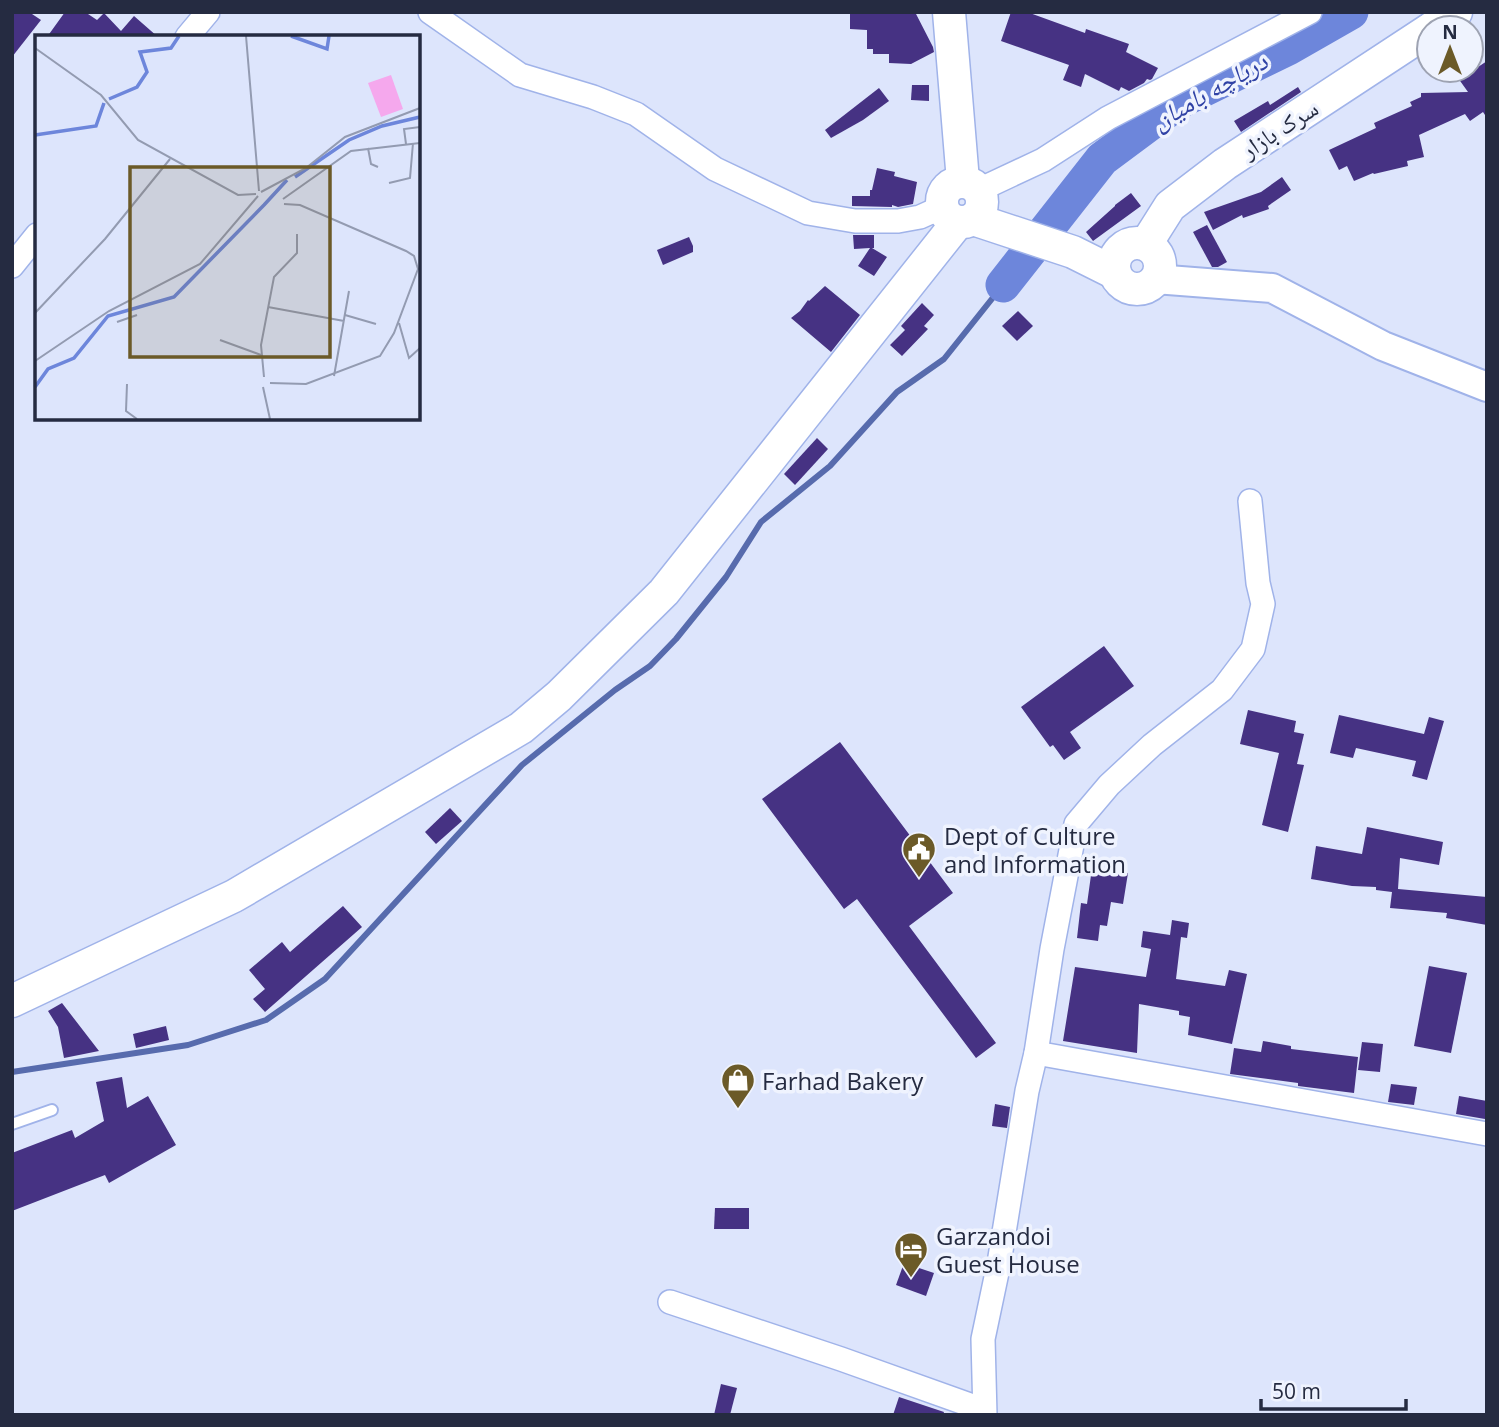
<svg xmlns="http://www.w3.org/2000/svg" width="1499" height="1427" viewBox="0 0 1499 1427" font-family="'Open Sans','Noto Naskh Arabic',sans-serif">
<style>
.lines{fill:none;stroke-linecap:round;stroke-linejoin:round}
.stream{stroke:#576bad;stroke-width:6}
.river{stroke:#6d86db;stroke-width:35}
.building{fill:#463283}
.service-casing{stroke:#a0b3e9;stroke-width:14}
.minor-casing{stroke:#a0b3e9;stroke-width:26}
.tertiary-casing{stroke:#a0b3e9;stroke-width:32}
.secondary-casing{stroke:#a0b3e9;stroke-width:35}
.service{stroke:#fff;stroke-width:10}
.minor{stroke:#fff;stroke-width:23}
.tertiary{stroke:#fff;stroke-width:28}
.secondary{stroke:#fff;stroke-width:32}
.labels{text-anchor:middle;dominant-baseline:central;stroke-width:7;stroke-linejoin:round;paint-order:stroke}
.street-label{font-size:24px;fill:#252b41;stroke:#eff3fe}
.poi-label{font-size:24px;fill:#252b41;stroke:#eff3fe;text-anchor:start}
.water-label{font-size:26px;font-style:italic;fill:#3042a5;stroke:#eff3fe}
.inset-river{fill:none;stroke:#6d86db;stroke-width:3.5}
.inset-road{fill:none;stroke:#939bb1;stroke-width:2}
.view{fill:#6b5a28;fill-opacity:0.15;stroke:#6b5a28;stroke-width:3.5}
.inset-edge{fill:none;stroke:#252b41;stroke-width:3.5}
</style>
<rect width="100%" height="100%" fill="#dde5fc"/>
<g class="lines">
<path class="stream" d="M 12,1072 L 188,1045 L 266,1020 L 325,979 L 522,765 L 615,690 L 650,666 L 676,639 L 726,577 L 761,522 L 830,466 L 897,392 L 944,359 L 1003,285"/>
<path class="river" d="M 1003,285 L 1102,159 L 1180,101 L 1288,48 L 1351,12"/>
</g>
<g class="building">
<path d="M 12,12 L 29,12 L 41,20 L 12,57 Z"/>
<path d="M 65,12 L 85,12 L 97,20 L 104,13 L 121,31 L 134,16 L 158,37 L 47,37 Z"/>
<path d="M 850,12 L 915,12 L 933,47 L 934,52 L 911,64 L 889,63 L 889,54 L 873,54 L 873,49 L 867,49 L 867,30 L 850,29 Z"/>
<path d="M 1011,12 L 1027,12 L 1085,33 L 1086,29 L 1129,44 L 1126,52 L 1158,68 L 1152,79 L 1150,80 L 1147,79 L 1144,83 L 1129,91 L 1121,87 L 1119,91 L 1085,74 L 1081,87 L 1063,80 L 1069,65 L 1001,41 Z"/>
<path d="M 1487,61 L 1487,118 L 1483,112 L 1470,121 L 1465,114 L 1419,135 L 1424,157 L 1407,161 L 1408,166 L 1374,174 L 1373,173 L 1354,181 L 1347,166 L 1339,170 L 1329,150 L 1376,128 L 1374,123 L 1412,106 L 1410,102 L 1421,97 L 1421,93 L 1468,92 L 1458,78 L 1469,70 L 1471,69 L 1472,71 Z"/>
<path d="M 912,85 L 929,85 L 929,101 L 911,100 Z"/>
<path d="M 1298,87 L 1301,92 L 1241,132 L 1234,121 L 1268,101 L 1270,105 Z"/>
<path d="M 879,88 L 889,101 L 863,120 L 831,138 L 825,130 Z"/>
<path d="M 877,168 L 895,172 L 894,176 L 917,182 L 913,204 L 898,207 L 892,205 L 892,207 L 852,206 L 852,196 L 870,196 L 870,190 L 872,190 Z"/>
<path d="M 1282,177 L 1291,190 L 1268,206 L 1269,209 L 1243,218 L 1242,215 L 1213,230 L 1204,212 L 1261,192 Z"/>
<path d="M 1131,193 L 1141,206 L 1093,241 L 1086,232 L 1115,206 L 1115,205 Z"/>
<path d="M 1207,225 L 1227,262 L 1218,267 L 1212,267 L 1193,232 Z"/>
<path d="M 853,235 L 874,235 L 874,248 L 872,248 L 887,257 L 874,276 L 858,266 L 870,248 L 854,249 Z"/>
<path d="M 689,237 L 693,246 L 693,252 L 663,265 L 657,250 Z"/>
<path d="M 825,286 L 860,315 L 831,352 L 791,318 L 800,311 L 808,300 L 809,301 Z"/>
<path d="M 922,303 L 934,315 L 924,326 L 928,329 L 902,356 L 890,345 L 905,330 L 901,326 Z"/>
<path d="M 1018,311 L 1033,326 L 1017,341 L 1002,326 Z"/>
<path d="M 817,438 L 828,449 L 795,485 L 784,474 Z"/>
<path d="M 1104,646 L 1134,686 L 1070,732 L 1081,748 L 1064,760 L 1053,745 L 1050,747 L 1021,707 Z"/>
<path d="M 1248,710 L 1296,721 L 1294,732 L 1304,734 L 1297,764 L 1304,765 L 1288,832 L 1262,825 L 1279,753 L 1240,744 Z"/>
<path d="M 1339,715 L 1424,734 L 1429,717 L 1444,721 L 1427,780 L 1412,776 L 1416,761 L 1356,748 L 1353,758 L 1330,753 Z"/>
<path d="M 840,742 L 953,893 L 909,926 L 996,1043 L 976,1058 L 857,899 L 844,909 L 762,799 Z"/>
<path d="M 450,808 L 462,821 L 436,844 L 425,832 Z"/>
<path d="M 1367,827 L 1443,842 L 1439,865 L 1400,858 L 1398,889 L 1487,897 L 1487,925 L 1446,918 L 1447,913 L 1390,908 L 1392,892 L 1376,890 L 1376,887 L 1352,886 L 1311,879 L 1316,846 L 1362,854 Z"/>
<path d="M 1092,868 L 1128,873 L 1123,904 L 1111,902 L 1107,926 L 1100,925 L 1098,941 L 1077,938 L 1081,903 L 1087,904 Z"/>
<path d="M 343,906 L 362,927 L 265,1012 L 253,999 L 265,989 L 249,970 L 282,942 L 290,952 Z"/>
<path d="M 1172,920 L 1189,923 L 1187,938 L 1181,937 L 1176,979 L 1225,986 L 1229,970 L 1247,974 L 1232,1044 L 1188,1035 L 1190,1017 L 1179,1015 L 1179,1011 L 1139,1004 L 1137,1053 L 1063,1041 L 1075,967 L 1146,977 L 1151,949 L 1141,947 L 1143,931 L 1170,935 Z"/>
<path d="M 1429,966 L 1467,973 L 1451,1053 L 1414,1046 Z"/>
<path d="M 62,1003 L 99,1051 L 64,1058 L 58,1027 L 48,1011 Z"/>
<path d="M 166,1026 L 169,1040 L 136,1048 L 133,1034 Z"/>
<path d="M 1263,1041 L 1291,1046 L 1291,1049 L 1358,1057 L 1354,1093 L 1298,1086 L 1298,1083 L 1230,1074 L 1234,1048 L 1261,1052 Z"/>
<path d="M 1362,1042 L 1383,1044 L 1380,1072 L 1358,1070 Z"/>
<path d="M 122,1077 L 127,1108 L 148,1096 L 176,1145 L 109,1183 L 105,1175 L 12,1211 L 12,1153 L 72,1130 L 75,1138 L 104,1121 L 96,1082 Z"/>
<path d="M 1391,1084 L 1417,1087 L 1414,1105 L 1388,1102 Z"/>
<path d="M 1459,1096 L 1487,1101 L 1485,1119 L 1456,1114 Z"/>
<path d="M 995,1104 L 1010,1107 L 1007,1128 L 992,1126 Z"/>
<path d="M 715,1208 L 749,1208 L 749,1229 L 714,1229 Z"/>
<path d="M 904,1263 L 934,1273 L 926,1296 L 896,1285 Z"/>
<path d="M 721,1384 L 737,1388 L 730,1415 L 714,1415 Z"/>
<path d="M 899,1397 L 944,1412 L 943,1415 L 893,1415 Z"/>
</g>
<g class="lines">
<g class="service-casing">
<path id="service" d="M 12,1124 L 52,1110"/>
</g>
<g class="minor-casing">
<g id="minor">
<path d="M 430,12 L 520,75 L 593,97 L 636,114 L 715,169 L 808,213 L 855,221 L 898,221 L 920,217 L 942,207"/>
<path d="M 187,37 L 208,12"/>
<path d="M 979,190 L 1043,160 L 1108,118 L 1310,12"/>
<path d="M 12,266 L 37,235"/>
<path d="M 1036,1053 L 1487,1134"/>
<path d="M 670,1302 L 841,1359 L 984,1410"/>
<path d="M 985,1415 L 983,1339 L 999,1263 L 1027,1091 L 1036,1053 L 1052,949 L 1076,824 L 1109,785 L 1152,745 L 1222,690 L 1253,649 L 1263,604 L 1258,583 L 1250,501"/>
</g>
</g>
<g class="tertiary-casing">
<path id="tertiary" d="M 1155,279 L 1272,288 L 1383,346 L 1487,387"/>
</g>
<g class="secondary-casing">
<g id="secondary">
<path d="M 949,12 L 963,181"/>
<path d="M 1432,28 L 1456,12"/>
<circle cx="962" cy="202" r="20"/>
<path d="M 973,219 L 1073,252 L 1115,273"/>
<circle cx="1137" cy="266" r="23"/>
<path d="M 1146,244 L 1170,206 L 1225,164 L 1429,30"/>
<path d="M 12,1001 L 234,896 L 521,728 L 559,696 L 664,592 L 958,222"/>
</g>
</g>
<use href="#service" class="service"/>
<use href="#minor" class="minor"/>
<use href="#tertiary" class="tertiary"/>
<use href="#secondary" class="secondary"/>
</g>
<defs>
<g id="civic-pin" transform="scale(1.75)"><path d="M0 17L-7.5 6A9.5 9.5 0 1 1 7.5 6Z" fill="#6b5a28" stroke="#eff3fe"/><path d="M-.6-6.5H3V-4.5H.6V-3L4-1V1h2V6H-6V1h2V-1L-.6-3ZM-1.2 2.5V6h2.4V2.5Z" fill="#fff"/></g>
<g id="shop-pin" transform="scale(1.75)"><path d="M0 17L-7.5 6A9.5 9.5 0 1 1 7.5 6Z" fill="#6b5a28" stroke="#eff3fe"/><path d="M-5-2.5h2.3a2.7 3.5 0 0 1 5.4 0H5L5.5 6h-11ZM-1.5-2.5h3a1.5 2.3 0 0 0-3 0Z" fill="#fff"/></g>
<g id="hotel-pin" transform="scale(1.75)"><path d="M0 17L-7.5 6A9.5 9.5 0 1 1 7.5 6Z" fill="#6b5a28" stroke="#eff3fe"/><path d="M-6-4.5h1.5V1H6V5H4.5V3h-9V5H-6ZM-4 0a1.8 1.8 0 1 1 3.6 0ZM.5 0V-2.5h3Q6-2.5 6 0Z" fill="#fff"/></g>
</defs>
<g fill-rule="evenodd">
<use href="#civic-pin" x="919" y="849"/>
<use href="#shop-pin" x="738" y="1080"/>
<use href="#hotel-pin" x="911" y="1249"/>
</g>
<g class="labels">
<g class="street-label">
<text transform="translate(1279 128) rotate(-33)">سرک بازار</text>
</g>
<g class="poi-label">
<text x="944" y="835">Dept of Culture<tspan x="944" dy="28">and Information</tspan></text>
<text x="762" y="1080">Farhad Bakery</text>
<text x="936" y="1235">Garzandoi<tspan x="936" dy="28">Guest House</tspan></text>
</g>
<g class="water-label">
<text transform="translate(1209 90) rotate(-30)">دریاچه بامیان</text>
</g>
</g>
<g transform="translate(35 35)">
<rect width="385" height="385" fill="#dde5fc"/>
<path d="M 356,40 L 368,74 L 346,82 L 333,48 Z" fill="#f5a8ed"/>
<path class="inset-river" d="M 256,1 L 292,14 L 294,1M 74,64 L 102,52 L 112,37 L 105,17 L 136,13 L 144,1M 0,100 L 61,91 L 69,68M 260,142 L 314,105 L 347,91 L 385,82M 229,170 L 252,145M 0,352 L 13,334 L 39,323 L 73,281 L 139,262 L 229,170"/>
<path class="inset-road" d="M 211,1 L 224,156M 0,13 L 66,60 L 103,105 L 203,160 L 221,159M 371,109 L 369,94 L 385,92M 333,113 L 336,129 L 343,132M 354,148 L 375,143 L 378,108M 226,157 L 271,133 L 310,102 L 385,73M 248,164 L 316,116 L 385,108M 233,272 L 309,286M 0,278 L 70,204 L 135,124M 310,280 L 341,289M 82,287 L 102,280M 364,288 L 374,323 L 385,313M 185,305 L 226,320M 0,326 L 74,276 L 165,229 L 223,161M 299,341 L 314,256M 229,342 L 226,310 L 239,242 L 262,218 L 262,199M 235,348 L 271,349 L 345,321 L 359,298 L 383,234 L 379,221 L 371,216 L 265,170 L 249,169M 92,349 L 91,376 L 102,384M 228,352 L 235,384"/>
<path class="view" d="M 95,132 L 295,132 L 295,322 L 95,322 Z"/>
<rect width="385" height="385" class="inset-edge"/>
</g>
<rect width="1499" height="1427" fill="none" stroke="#252b41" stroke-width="28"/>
<g transform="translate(1450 49)"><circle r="33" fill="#eff3fe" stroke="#9ea3b2" stroke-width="2"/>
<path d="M0-5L12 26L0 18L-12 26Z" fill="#6b5a28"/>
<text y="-10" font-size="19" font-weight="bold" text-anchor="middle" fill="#252b41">N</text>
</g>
<path d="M1261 1399v10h145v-10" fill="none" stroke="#252b41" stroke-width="3.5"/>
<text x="1272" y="1399" font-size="21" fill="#252b41" stroke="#eff3fe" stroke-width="5" paint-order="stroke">50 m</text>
</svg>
